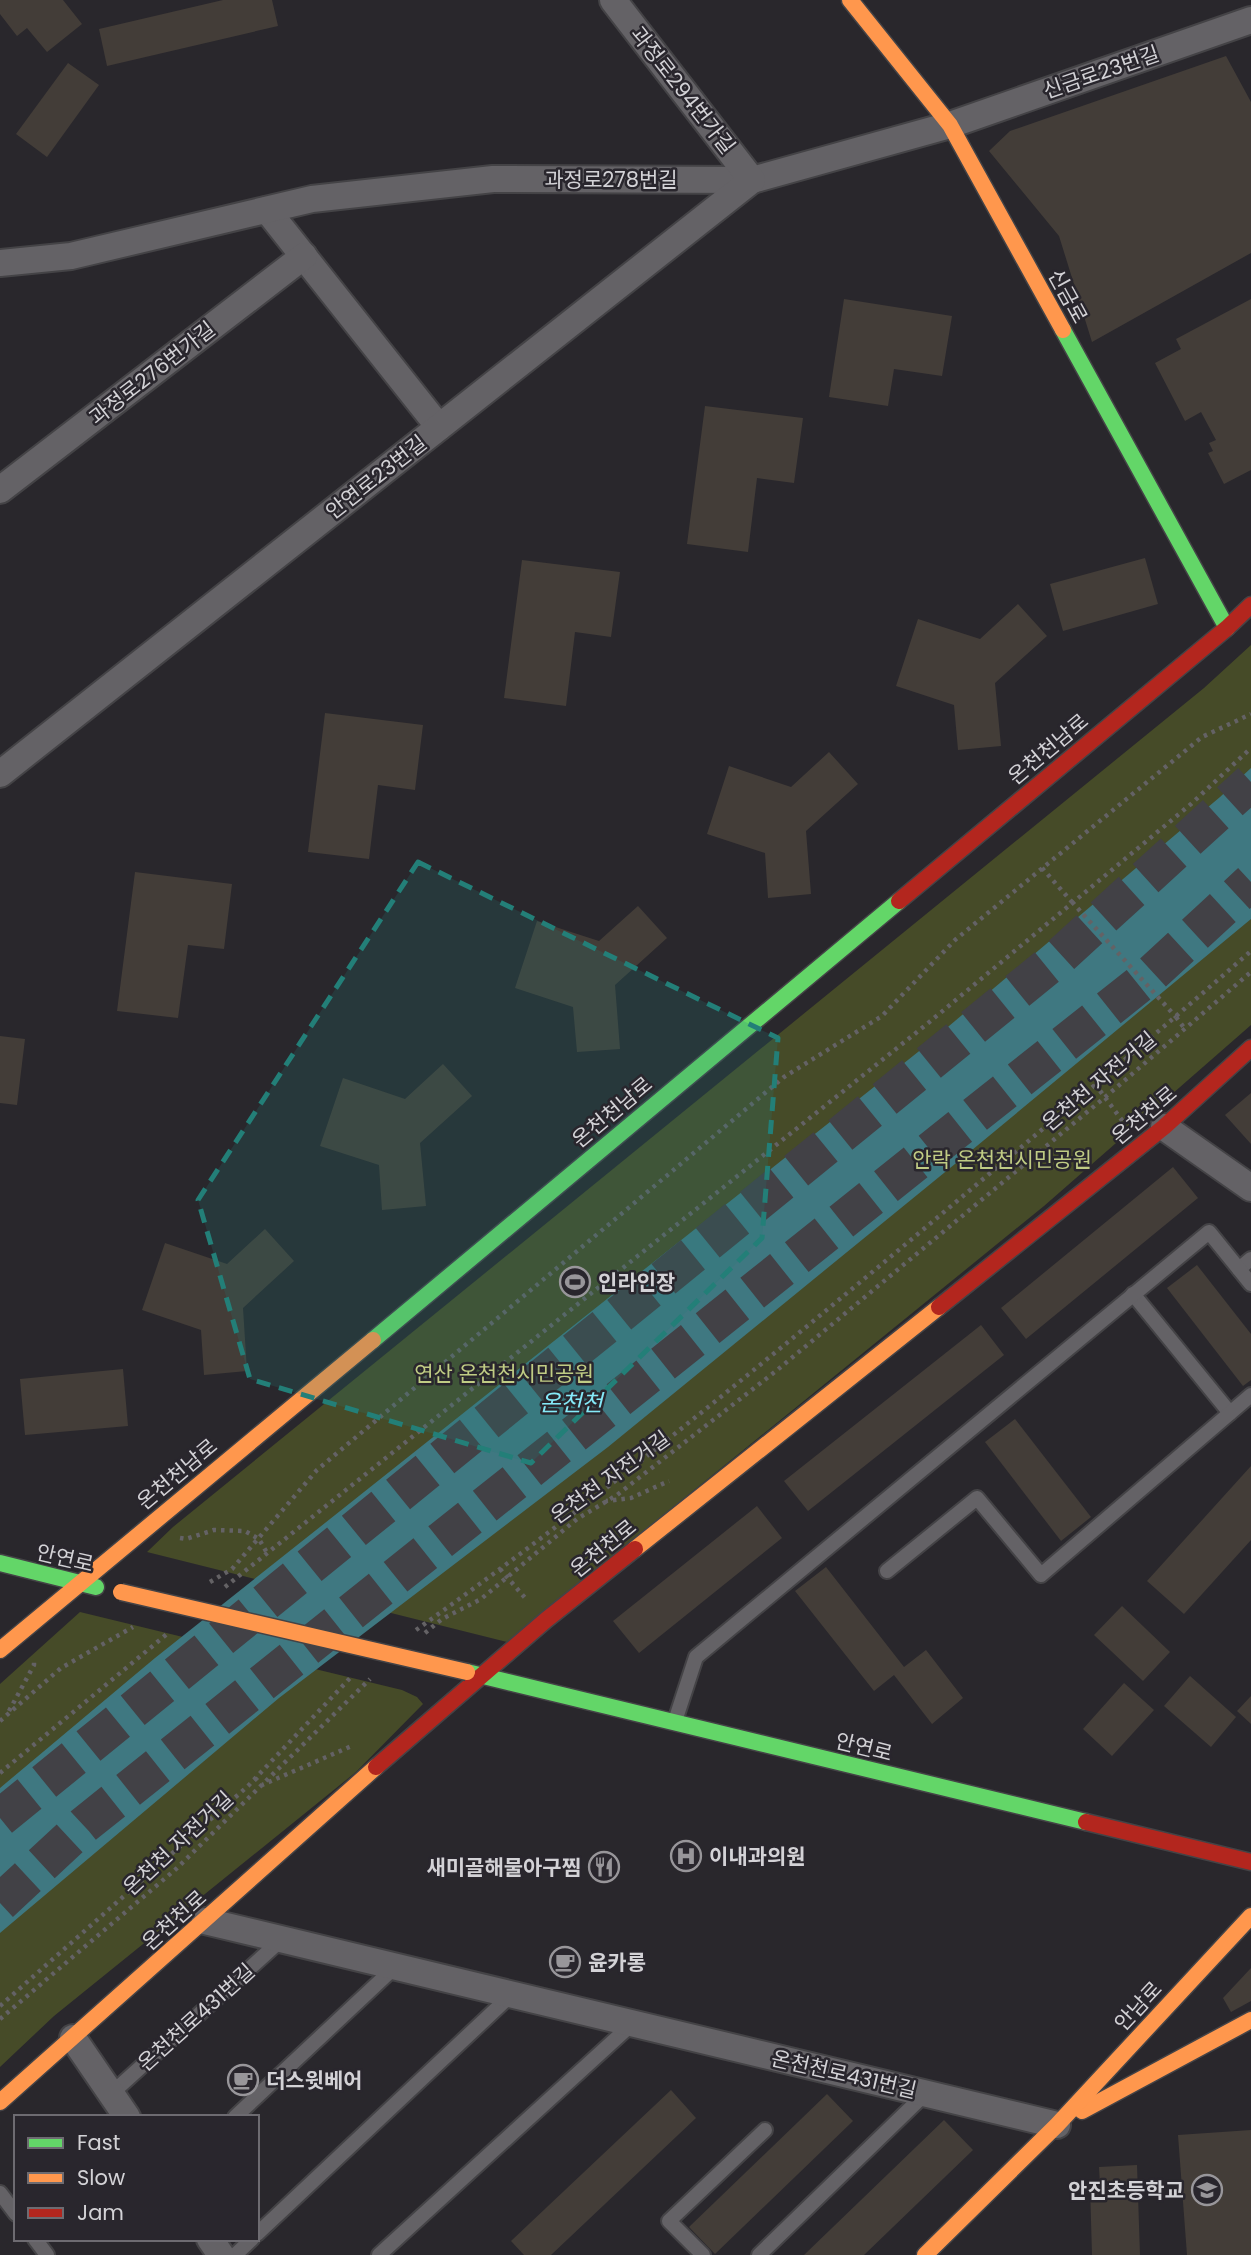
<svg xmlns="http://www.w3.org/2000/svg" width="1251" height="2255" viewBox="0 0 1251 2255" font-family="Poppins,'Noto Sans KR',sans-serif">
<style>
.green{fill:#464b28}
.water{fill:#3f7881}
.building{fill:#433d38}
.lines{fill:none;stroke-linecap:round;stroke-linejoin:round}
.highway-tunnel{stroke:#424146;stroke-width:38;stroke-dasharray:38 19;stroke-linecap:butt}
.lane-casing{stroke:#444346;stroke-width:18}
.street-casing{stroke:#444346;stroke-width:30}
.fast-casing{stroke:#444346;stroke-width:19}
.slow-casing{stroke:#444346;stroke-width:19}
.jam-casing{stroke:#444346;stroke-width:19}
.path{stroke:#646265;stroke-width:4.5;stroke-dasharray:3.5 5;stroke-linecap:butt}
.lane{stroke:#646266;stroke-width:14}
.street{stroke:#646266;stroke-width:26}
.fast{stroke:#63d668;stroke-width:16}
.slow{stroke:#ff974d;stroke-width:16}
.jam{stroke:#b3261e;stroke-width:16}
.slow-bridge-casing{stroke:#444346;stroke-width:19;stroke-linecap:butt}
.path-bridge{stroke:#646265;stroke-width:4.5;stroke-dasharray:3.5 5;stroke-linecap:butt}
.slow-bridge{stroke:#ff974d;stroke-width:16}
.marked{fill:#237f78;fill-opacity:0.2;stroke:#237f78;stroke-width:5;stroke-dasharray:14 9;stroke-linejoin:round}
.labels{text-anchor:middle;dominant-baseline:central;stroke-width:5;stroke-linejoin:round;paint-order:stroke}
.street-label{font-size:21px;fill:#d3d2d6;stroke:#29262d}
.park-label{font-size:21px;fill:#c0cc84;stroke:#29262d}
.poi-label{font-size:21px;font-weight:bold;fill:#d3d2d6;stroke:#29262d;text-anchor:start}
.water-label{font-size:23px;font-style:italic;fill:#85e9f8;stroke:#29262d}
</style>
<rect width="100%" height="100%" fill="#29272c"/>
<g class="green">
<path d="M 1251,645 L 1251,1025 L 1044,1206 L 507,1642 L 147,1552 L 173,1527 L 1204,688 Z"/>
<path d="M 80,1612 L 402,1690 L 417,1697 L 423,1704 L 356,1772 L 54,2016 L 0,2067 L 0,1684 Z"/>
</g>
<path class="water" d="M 1251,768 L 1251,919 L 966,1155 L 608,1447 L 279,1698 L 0,1933 L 0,1788 L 155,1658 L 923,1048 L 1220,797 Z"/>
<g class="building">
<path d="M 0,0 L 63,0 L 82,24 L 47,52 L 27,28 L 17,36 L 0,14 Z"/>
<path d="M 223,0 L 272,0 L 278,26 L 107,66 L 99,29 Z"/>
<path d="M 1226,56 L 1251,102 L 1251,253 L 1092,342 L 1059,236 L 989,151 L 1010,131 Z"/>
<path d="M 68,63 L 99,85 L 47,157 L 16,134 Z"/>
<path d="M 844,299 L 952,316 L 942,376 L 894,369 L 888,406 L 829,397 Z"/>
<path d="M 1251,299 L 1251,470 L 1224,484 L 1208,453 L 1213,451 L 1209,443 L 1216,440 L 1201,412 L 1185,421 L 1155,363 L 1181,349 L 1176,339 Z"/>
<path d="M 705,406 L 803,418 L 794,483 L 757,478 L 748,552 L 687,544 Z"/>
<path d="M 1145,558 L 1158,604 L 1063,631 L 1050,584 Z"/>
<path d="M 522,560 L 620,572 L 611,637 L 575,632 L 566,706 L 504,698 Z"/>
<path d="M 1018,604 L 1047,636 L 995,683 L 1001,746 L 958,750 L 954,705 L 896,686 L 918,619 L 980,639 Z"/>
<path d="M 325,713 L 423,725 L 415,790 L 378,785 L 369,859 L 308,852 Z"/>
<path d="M 829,752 L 858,784 L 806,831 L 811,894 L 768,898 L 765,853 L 707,834 L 729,766 L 791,787 Z"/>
<path d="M 135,872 L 232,884 L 224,949 L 188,945 L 178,1018 L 117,1011 Z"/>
<path d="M 638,906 L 667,938 L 615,985 L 620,1049 L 577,1052 L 573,1007 L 515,988 L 537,921 L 599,941 Z"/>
<path d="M 0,1036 L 25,1039 L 17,1105 L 0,1103 Z"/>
<path d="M 443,1064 L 472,1096 L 420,1143 L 426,1206 L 382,1210 L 379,1165 L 320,1146 L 343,1078 L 405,1099 Z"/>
<path d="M 1251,1093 L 1251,1144 L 1225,1115 Z"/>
<path d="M 1173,1167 L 1198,1198 L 1026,1339 L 1001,1308 Z"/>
<path d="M 265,1229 L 294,1261 L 243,1308 L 247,1371 L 204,1375 L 201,1330 L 142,1310 L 165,1243 L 227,1264 Z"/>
<path d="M 1197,1265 L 1251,1334 L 1251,1380 L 1243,1386 L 1167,1288 Z"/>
<path d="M 981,1325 L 1004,1355 L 808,1511 L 784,1481 Z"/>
<path d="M 123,1369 L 128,1426 L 25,1435 L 20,1379 Z"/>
<path d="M 1015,1419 L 1091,1517 L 1061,1541 L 985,1442 Z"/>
<path d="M 1251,1466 L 1251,1540 L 1184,1614 L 1147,1581 Z"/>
<path d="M 757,1506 L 782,1538 L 639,1653 L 613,1621 Z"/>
<path d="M 826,1567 L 904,1667 L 926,1650 L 963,1698 L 932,1724 L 894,1675 L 874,1691 L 795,1591 Z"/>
<path d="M 1122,1606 L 1170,1652 L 1143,1681 L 1094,1635 Z"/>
<path d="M 1190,1676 L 1236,1717 L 1211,1747 L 1164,1706 Z"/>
<path d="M 1124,1683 L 1154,1710 L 1112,1756 L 1083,1729 Z"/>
<path d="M 1251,1696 L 1251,1724 L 1237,1711 Z"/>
<path d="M 1251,1968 L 1251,2001 L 1231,2012 L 1223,1998 Z"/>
<path d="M 671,2090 L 696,2118 L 551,2255 L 524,2255 L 511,2241 Z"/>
<path d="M 827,2094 L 853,2121 L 715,2254 L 689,2227 Z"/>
<path d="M 944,2120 L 973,2150 L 864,2255 L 804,2255 Z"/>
<path d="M 1251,2130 L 1251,2255 L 1187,2255 L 1178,2135 Z"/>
<path d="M 1137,2165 L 1140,2255 L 1092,2255 L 1090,2185 L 1100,2185 L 1099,2167 Z"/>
</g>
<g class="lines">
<g class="highway-tunnel">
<path d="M 0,1818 L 1058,958 L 1251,782"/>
<path d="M 0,1903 L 84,1825 L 1147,978 L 1251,882"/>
</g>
<g class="lane-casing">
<g id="lane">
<path d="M 1239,1269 L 1251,1259"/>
<path d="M 1133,1294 L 1230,1413"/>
<path d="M 887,1571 L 977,1498 L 1041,1575 L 1251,1395"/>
<path d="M 675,1721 L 696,1657 L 1209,1232 L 1251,1284"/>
<path d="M 111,2094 L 281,1940"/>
<path d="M 235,2117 L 395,1967"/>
<path d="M 0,2193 L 16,2214"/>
<path d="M 257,2234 L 511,1995"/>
<path d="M 35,2239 L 47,2255"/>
<path d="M 235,2255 L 252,2239"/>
<path d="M 379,2255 L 632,2024"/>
<path d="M 703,2255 L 669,2221 L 765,2130"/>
<path d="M 759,2255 L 925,2094"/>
</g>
</g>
<g class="street-casing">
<g id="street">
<path d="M 267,210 L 439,427"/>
<path d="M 0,263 L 71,256 L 312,199 L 493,179 L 752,180 L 950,125 L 1251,20"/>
<path d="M 0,490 L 304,256"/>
<path d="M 0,774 L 752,180 L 613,0"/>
<path d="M 1164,1127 L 1251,1188"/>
<path d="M 205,1921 L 1057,2125"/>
<path d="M 73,2038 L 127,2117"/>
<path d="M 210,2239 L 221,2255"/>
</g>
</g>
<g class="fast-casing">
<g id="fast">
<path d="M 1063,330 L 1227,628"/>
<path d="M 373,1340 L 899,901"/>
<path d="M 0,1563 L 96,1587"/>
<path d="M 467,1672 L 1086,1822"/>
</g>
</g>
<g class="slow-casing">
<g id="slow">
<path d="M 850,0 L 950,125 L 1063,330"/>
<path d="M 635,1549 L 939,1307"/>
<path d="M 0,1650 L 373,1340"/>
<path d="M 0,2102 L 376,1767"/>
<path d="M 1082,2111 L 1251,2020"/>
<path d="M 925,2255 L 1057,2125 L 1251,1916"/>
</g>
</g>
<g class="jam-casing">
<g id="jam">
<path d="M 899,901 L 1227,628 L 1251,605"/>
<path d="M 939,1307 L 1164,1127 L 1251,1048"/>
<path d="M 376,1767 L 546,1620 L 635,1549"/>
<path d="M 1086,1822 L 1251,1862"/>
</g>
</g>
<g class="path">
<path d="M 1042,868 L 1072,902"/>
<path d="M 1176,1017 L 1185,1029"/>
<path d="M 1095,1084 L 1124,1123"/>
<path d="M 600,1493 L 606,1501 L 631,1498 L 669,1481"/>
<path d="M 180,1538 L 186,1539 L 214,1530 L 245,1531 L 259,1539 L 267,1553"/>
<path d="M 500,1569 L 526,1599"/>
<path d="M 210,1582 L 232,1569 L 317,1470 L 784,1077 L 882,1016 L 955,940 L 1202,737 L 1251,714"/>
<path d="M 225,1587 L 927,1024 L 1191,804 L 1251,748"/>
<path d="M 416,1630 C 592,1505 759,1367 925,1228 C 1034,1136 1144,1045 1251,951"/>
<path d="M 425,1633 L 442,1619 L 481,1599 L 577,1519 L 617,1495 L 776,1371 L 1110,1093 L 1251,972"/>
<path d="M 9,1711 L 34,1665 L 34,1659"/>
<path d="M 0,1721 L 61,1668 L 133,1627"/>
<path d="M 0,1773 L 167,1634"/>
<path d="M 255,1778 L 262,1785 L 354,1745"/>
<path d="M 0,2006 L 248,1786 L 352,1676"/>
<path d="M 0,2019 L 176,1869 L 370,1679"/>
</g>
<use href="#lane" class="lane"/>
<use href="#street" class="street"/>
<use href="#fast" class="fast"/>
<use href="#slow" class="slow"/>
<use href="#jam" class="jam"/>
<g class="slow-bridge-casing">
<path id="slow-bridge" d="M 121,1592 L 467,1672"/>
</g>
<path class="path-bridge" d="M 1072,902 L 1176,1017"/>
<use href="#slow-bridge" class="slow-bridge"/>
</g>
<path class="marked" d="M 418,862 L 778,1038 L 762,1238 L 531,1463 L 250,1379 L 198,1200 Z"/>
<defs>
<g id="stadium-ring" transform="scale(1.575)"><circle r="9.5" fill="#29262d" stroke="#98969a" stroke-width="1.5"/><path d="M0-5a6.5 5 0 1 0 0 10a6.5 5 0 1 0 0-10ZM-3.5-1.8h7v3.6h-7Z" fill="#98969a"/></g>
<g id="hospital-ring" transform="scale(1.575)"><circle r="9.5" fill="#29262d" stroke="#98969a" stroke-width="1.5"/><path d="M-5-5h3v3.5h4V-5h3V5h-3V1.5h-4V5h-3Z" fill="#98969a"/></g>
<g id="restaurant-ring" transform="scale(1.575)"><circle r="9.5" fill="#29262d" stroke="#98969a" stroke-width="1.5"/><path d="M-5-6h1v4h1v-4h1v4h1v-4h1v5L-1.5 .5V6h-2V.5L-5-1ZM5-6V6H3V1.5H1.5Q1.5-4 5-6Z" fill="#98969a"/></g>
<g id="cafe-ring" transform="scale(1.575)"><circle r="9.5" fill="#29262d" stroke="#98969a" stroke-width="1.5"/><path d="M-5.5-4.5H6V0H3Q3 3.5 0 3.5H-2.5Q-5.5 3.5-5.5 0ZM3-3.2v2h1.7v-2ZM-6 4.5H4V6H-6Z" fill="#98969a"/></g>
<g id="school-ring" transform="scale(1.575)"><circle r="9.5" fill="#29262d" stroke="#98969a" stroke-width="1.5"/><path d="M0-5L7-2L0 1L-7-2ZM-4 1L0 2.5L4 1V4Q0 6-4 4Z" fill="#98969a"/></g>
</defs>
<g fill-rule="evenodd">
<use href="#stadium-ring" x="575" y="1282"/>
<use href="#hospital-ring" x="686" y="1856"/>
<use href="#restaurant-ring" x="604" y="1867"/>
<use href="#cafe-ring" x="565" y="1962"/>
<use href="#cafe-ring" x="243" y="2080"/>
<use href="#school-ring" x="1207" y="2190"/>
</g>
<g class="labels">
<g class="street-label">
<text transform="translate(1101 72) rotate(-19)">신금로23번길</text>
<text transform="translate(683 90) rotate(52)">과정로294번가길</text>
<text x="611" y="179">과정로278번길</text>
<text transform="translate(1068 296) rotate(61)">신금로</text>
<text transform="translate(152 373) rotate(-38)">과정로276번가길</text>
<text transform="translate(376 477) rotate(-38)">안연로23번길</text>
<text transform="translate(1048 749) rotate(-40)">온천천남로</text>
<text transform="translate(1099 1081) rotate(-40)">온천천 자전거길</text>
<text transform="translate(612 1112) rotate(-40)">온천천남로</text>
<text transform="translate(1144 1115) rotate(-40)">온천천로</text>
<text transform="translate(177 1474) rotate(-40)">온천천남로</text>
<text transform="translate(610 1477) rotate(-36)">온천천 자전거길</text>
<text transform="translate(603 1548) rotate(-39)">온천천로</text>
<text transform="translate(65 1558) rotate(13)">안연로</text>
<text transform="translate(864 1747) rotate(14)">안연로</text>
<text transform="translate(178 1843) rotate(-43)">온천천 자전거길</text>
<text transform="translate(174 1920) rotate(-42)">온천천로</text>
<text transform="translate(1138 2006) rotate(-47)">안남로</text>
<text transform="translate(196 2017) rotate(-42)">온천천로431번길</text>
<text transform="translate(844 2074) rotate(13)">온천천로431번길</text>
</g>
<g class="park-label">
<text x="1002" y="1159">안락 온천천시민공원</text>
<text x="504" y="1373">연산 온천천시민공원</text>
</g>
<g class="poi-label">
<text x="598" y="1282">인라인장</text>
<text x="709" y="1856">이내과의원</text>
<text x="581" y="1867" text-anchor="end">새미골해물아구찜</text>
<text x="588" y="1962">윤카롱</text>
<text x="266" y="2080">더스윗베어</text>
<text x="1184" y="2190" text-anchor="end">안진초등학교</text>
</g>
<g class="water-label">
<text x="571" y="1403">온천천</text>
</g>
</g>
<rect x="14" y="2115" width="245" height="126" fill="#29262d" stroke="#6d6b71" stroke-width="2"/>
<rect x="28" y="2138" width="35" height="10" fill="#63d668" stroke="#6d6b71" stroke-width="2"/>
<text x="77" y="2150" font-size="21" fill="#d3d2d6">Fast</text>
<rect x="28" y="2173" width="35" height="10" fill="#ff974d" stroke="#6d6b71" stroke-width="2"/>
<text x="77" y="2185" font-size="21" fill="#d3d2d6">Slow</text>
<rect x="28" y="2208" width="35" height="10" fill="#b3261e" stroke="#6d6b71" stroke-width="2"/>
<text x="77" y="2220" font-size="21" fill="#d3d2d6">Jam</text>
</svg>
